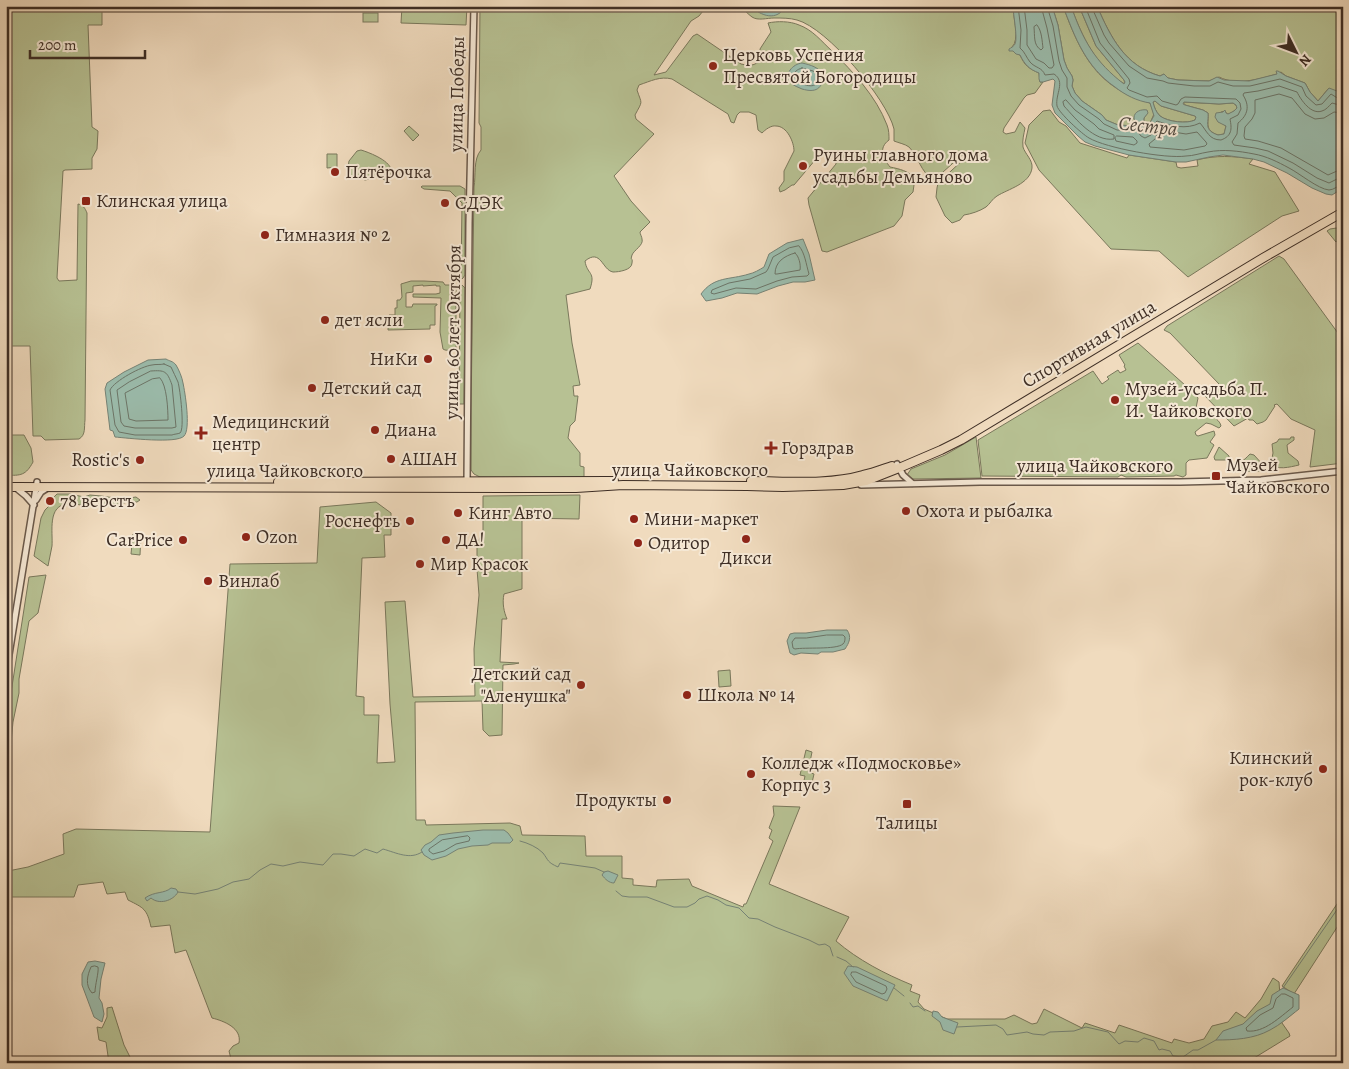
<svg xmlns="http://www.w3.org/2000/svg" width="1349" height="1069" viewBox="0 0 1349 1069" font-family="Alegreya,serif">
<style>
.green{fill:#b7c193;stroke:#7a785c}
.water{fill:#9bbcac;stroke:#768376;fill-rule:evenodd}
.lines{fill:none;stroke-linecap:round;stroke-linejoin:round}
.shore{stroke:#6c7568;stroke-width:1}
.stream{stroke:#768376;stroke-width:1}
.minor-casing{stroke:#6a594b;stroke-width:8}
.highway-casing{stroke:#3e2e25;stroke-width:10}
.minor{stroke:#f5e8d5;stroke-width:5}
.highway{stroke:#f0dbbe;stroke-width:8}
.poi-dot{fill:#8f2418;stroke:#f5e8d5;stroke-width:2}
.labels{text-anchor:middle;dominant-baseline:central;stroke-width:4;stroke-linejoin:round;paint-order:stroke}
.poi-label{font-size:19px;fill:#3e2e25;stroke:#f5e8d5;text-anchor:start}
.street-label{font-size:19px;fill:#3e2e25;stroke:#f5e8d5}
.water-label{font-size:20px;font-style:italic;fill:#514a40;stroke:#f5e8d5}
</style>
<rect width="100%" height="100%" fill="#f0dbbe"/>
<filter id="stains"><feTurbulence type="fractalNoise" baseFrequency=".004" numOctaves="4"/><feColorMatrix values="0 0 0 0 .2 0 0 0 0 .09 0 0 0 0 .02 0 0 0 .5 -.17"/></filter>
<radialGradient id="worn" r=".72"><stop offset=".6" stop-color="#630" stop-opacity="0"/><stop offset="1" stop-color="#630" stop-opacity=".3"/></radialGradient>
<g class="green">
<path d="M 6,6 L 102,6 L 102,25 L 88,25 L 92,127 L 98,131 L 97,149 L 92,158 L 92,169 L 65,170 L 63,171 L 57,278 L 59,281 L 77,280 L 78,204 C 83,205 85,208 87,213 L 85,420 C 84,427 86,435 79,439 L 45,440 L 41,436 L 33,436 L 30,346 L 6,346 Z"/>
<path d="M 402,6 L 467,6 L 466,25 L 401,23 Z"/>
<path d="M 480,6 L 707,6 L 699,16 L 691,21 L 654,75 L 666,72 L 693,36 L 697,34 L 741,64 C 750,66 754,66 761,60 L 760,49 L 771,32 L 768,23 C 777,21 790,21 799,25 C 813,30 821,41 832,51 C 853,72 876,96 887,125 C 889,130 889,135 889,140 C 878,148 883,158 890,167 C 900,169 908,171 915,178 L 913,192 L 905,200 L 902,216 L 894,226 L 827,252 L 822,251 L 809,205 L 808,198 L 836,164 L 836,161 L 834,156 L 822,155 L 816,159 L 794,185 L 792,185 L 785,190 L 780,192 L 779,188 L 784,181 L 784,171 L 794,151 C 794,142 787,126 776,126 C 771,125 765,130 762,133 L 758,130 L 756,115 L 749,112 L 740,112 L 737,115 L 734,123 L 731,122 L 728,114 L 672,79 C 660,76 651,81 639,85 L 637,90 C 642,105 643,100 635,115 L 636,119 L 654,134 L 614,176 L 631,201 L 650,222 L 640,232 C 640,234 642,237 642,239 C 644,245 634,250 632,255 C 630,262 633,256 632,263 C 632,270 619,272 613,272 C 602,270 601,248 585,261 C 587,275 596,271 590,289 L 566,295 L 572,343 L 580,385 L 573,386 L 574,396 L 578,396 L 575,421 L 570,426 L 568,438 L 580,453 L 580,466 L 584,467 L 584,479 L 480,477 L 474,474 L 471,470 L 471,415 L 474,187 C 476,176 473,159 481,150 L 481,127 L 479,123 Z"/>
<path d="M 741,6 L 1013,6 C 1013,17 1020,40 1012,47 C 1014,53 1016,52 1020,55 C 1025,66 1028,68 1039,73 L 1040,82 L 1043,82 L 1035,93 L 1027,95 L 1024,98 L 1004,128 L 1003,132 L 1006,134 L 1015,132 L 1020,122 L 1025,128 C 1024,134 1022,140 1023,147 C 1025,154 1033,160 1032,168 C 1030,184 1008,189 997,196 C 992,199 990,204 986,207 C 980,211 971,214 964,215 L 960,220 L 952,223 L 945,216 L 936,197 L 937,188 L 938,183 L 965,158 L 967,154 L 961,156 L 934,180 C 919,171 920,158 909,147 C 905,144 899,143 894,141 C 894,137 894,133 894,129 C 887,99 827,28 797,20 C 790,18 782,18 774,18 C 767,18 758,21 752,17 C 748,14 744,10 741,6 Z"/>
<path d="M 1052,6 L 1063,6 C 1081,55 1097,88 1150,103 L 1154,114 L 1146,132 L 1145,133 L 1143,131 L 1144,118 L 1146,115 L 1134,118 L 1136,124 L 1135,126 L 1118,125 L 1106,120 L 1102,115 L 1082,101 L 1075,93 L 1072,86 L 1073,80 L 1072,76 L 1067,68 L 1064,60 L 1058,25 Z"/>
<path d="M 1071,6 L 1079,6 L 1096,46 L 1124,80 L 1125,84 C 1098,71 1080,33 1071,6 Z"/>
<path d="M 1097,6 L 1343,6 L 1343,97 L 1339,93 L 1328,89 L 1318,101 L 1310,92 L 1305,83 L 1286,76 L 1281,72 L 1277,74 C 1259,79 1237,86 1219,77 L 1209,81 L 1178,80 L 1168,78 L 1164,74 L 1160,76 C 1125,66 1111,38 1097,6 Z"/>
<rect x="363" y="13" width="15" height="9"/>
<path d="M 1155,101 L 1161,106 L 1195,116 L 1196,117 L 1195,120 C 1187,124 1168,122 1160,116 C 1156,112 1154,107 1153,102 Z"/>
<path d="M 1183,102 L 1219,104 L 1233,103 L 1236,105 L 1237,108 C 1234,111 1231,114 1227,114 L 1225,111 L 1221,112 L 1223,124 L 1226,126 L 1224,134 L 1218,135 C 1204,130 1209,123 1208,113 L 1203,110 L 1185,105 Z"/>
<path d="M 1050,110 L 1059,122 L 1066,126 L 1080,143 L 1127,158 L 1129,155 L 1176,162 L 1177,167 L 1181,168 L 1198,166 L 1197,160 C 1216,155 1233,156 1253,159 L 1249,164 L 1275,172 L 1299,211 L 1282,216 L 1188,277 L 1159,251 L 1111,249 L 1039,170 L 1025,143 L 1029,125 L 1043,111 Z"/>
<path d="M 409,126 L 419,135 L 413,141 L 404,131 Z"/>
<path d="M 361,150 C 371,153 405,166 385,180 L 379,177 L 365,180 L 358,177 L 349,177 L 347,174 L 349,161 L 357,151 Z"/>
<path d="M 327,154 L 337,154 L 337,167 L 327,168 Z"/>
<path d="M 422,186 L 460,186 L 465,189 L 465,275 L 463,278 L 462,279 L 461,277 L 462,203 L 450,191 L 424,189 L 421,187 Z"/>
<path d="M 1343,227 L 1343,239 L 1341,238 L 1336,242 L 1327,231 L 1330,229 Z"/>
<path d="M 1279,256 L 1284,259 L 1343,340 L 1343,463 L 1310,467 L 1315,430 L 1291,419 L 1277,404 L 1274,405 L 1275,406 L 1266,420 L 1263,422 L 1257,424 L 1253,420 L 1249,420 L 1248,418 L 1234,426 L 1204,395 L 1219,384 L 1170,333 L 1164,330 L 1167,326 Z"/>
<path d="M 411,281 L 424,281 L 443,282 L 445,285 L 454,285 L 456,286 L 456,351 L 445,350 L 443,349 L 440,332 L 441,298 L 413,297 L 413,294 L 436,294 L 440,293 L 440,286 L 436,286 L 436,285 L 423,286 L 423,285 L 413,286 L 413,292 L 406,293 L 406,307 L 412,307 L 413,304 L 437,304 L 437,305 L 435,306 L 435,325 L 430,325 L 430,329 L 388,330 L 389,315 L 395,315 L 395,308 L 397,308 L 397,300 L 400,300 L 402,297 L 401,284 Z"/>
<path d="M 462,285 L 465,288 L 464,404 L 459,404 L 460,287 Z"/>
<path d="M 1138,343 L 1195,394 L 1198,398 L 1196,408 L 1199,412 L 1210,411 C 1213,418 1220,420 1221,426 L 1219,428 L 1211,424 L 1206,423 L 1195,432 L 1196,435 L 1198,436 L 1214,431 L 1215,435 L 1210,442 L 1214,445 L 1207,458 L 1189,460 L 1186,463 L 1186,475 L 1183,477 L 1176,475 L 1174,476 L 1126,477 L 1121,475 L 1118,477 L 982,476 L 978,440 L 1093,371 L 1102,384 L 1109,379 L 1107,377 L 1118,370 L 1120,373 L 1126,370 L 1124,366 L 1125,365 L 1119,355 Z"/>
<path d="M 6,435 L 24,435 L 31,448 L 33,462 C 26,475 21,476 6,475 Z"/>
<path d="M 976,437 L 981,478 L 913,479 L 909,477 L 907,475 L 911,469 L 945,455 Z"/>
<path d="M 1291,437 L 1294,437 L 1294,440 L 1287,445 L 1288,453 L 1298,461 L 1299,465 C 1290,467 1276,471 1271,463 L 1273,453 L 1272,444 L 1277,442 L 1279,439 L 1290,439 Z"/>
<path d="M 1219,447 L 1229,456 L 1229,458 L 1228,460 L 1215,460 L 1214,457 Z"/>
<path d="M 1250,454 L 1254,455 L 1265,467 L 1266,470 L 1264,471 L 1232,472 L 1232,463 C 1241,464 1244,460 1250,454 Z"/>
<path d="M 57,494 L 70,494 L 84,497 L 90,495 L 101,496 L 122,499 L 136,497 L 140,500 L 137,502 C 127,501 117,505 106,506 C 103,506 99,506 95,506 C 86,507 76,503 68,504 C 47,505 53,532 52,546 C 51,553 49,559 48,566 L 34,556 L 41,518 L 45,510 L 50,505 L 52,499 Z"/>
<path d="M 580,495 L 579,519 L 522,518 L 522,589 L 504,594 C 502,603 504,612 507,619 L 502,619 L 500,662 L 519,663 L 514,664 L 503,665 L 502,735 L 489,736 L 483,730 L 482,701 L 415,702 L 416,820 L 425,820 L 426,825 L 510,823 L 520,826 L 522,835 L 585,836 L 586,856 L 622,856 L 622,878 L 633,879 L 633,885 L 656,887 L 657,880 L 689,879 L 692,886 L 743,907 L 744,904 L 746,904 L 747,902 L 773,841 L 769,838 L 772,830 L 769,828 L 774,815 L 773,806 L 800,807 L 769,884 L 849,917 L 836,941 C 858,960 885,974 912,985 L 910,991 L 920,995 L 918,1002 L 924,1009 L 947,1019 L 1005,1019 L 1014,1015 L 1032,1024 L 1037,1023 L 1044,1009 L 1082,1028 L 1085,1023 L 1115,1033 L 1119,1025 L 1172,1043 L 1174,1039 L 1189,1043 L 1204,1039 L 1212,1026 L 1228,1022 L 1236,1012 L 1245,1018 L 1261,999 L 1273,978 L 1279,982 L 1282,1023 L 1289,1033 L 1290,1036 L 1246,1063 L 1041,1063 L 1040,1058 L 1010,1059 L 1011,1063 L 232,1063 L 229,1051 L 233,1046 L 239,1043 C 242,1028 224,1021 212,1018 L 186,950 L 175,953 L 170,925 L 151,927 C 147,909 144,908 128,900 L 125,892 L 107,894 L 103,882 L 78,885 L 74,897 L 6,897 L 6,877 L 8,871 L 28,867 L 64,854 L 63,834 L 76,829 L 210,832 L 230,564 L 317,563 L 320,507 L 376,502 L 391,513 L 391,535 L 384,535 L 385,557 L 362,558 L 356,696 L 364,697 L 364,715 L 379,715 L 377,763 L 395,762 L 390,704 L 385,602 L 405,601 L 413,697 L 475,696 L 474,649 L 479,595 L 477,569 L 477,544 L 483,532 L 483,496 Z"/>
<path d="M 133,534 L 141,535 L 140,555 L 131,554 Z"/>
<path d="M 46,575 L 38,613 L 29,621 L 19,679 L 19,693 L 13,722 L 9,763 L 6,780 L 6,725 L 29,577 Z"/>
<path d="M 730,670 L 731,686 L 719,687 L 718,671 Z"/>
<path d="M 806,750 L 812,752 L 808,772 L 814,774 L 811,787 L 803,785 L 805,776 L 800,775 Z"/>
<path d="M 1343,895 L 1343,918 L 1294,994 L 1282,986 Z"/>
<path d="M 112,1007 L 124,1045 L 132,1061 L 127,1063 L 109,1063 L 106,1042 L 99,1040 L 97,1027 L 102,1028 L 107,1017 L 107,1008 Z"/>
</g>
<g class="water">
<path d="M 751,6 L 785,6 C 778,22 760,16 751,6 Z"/>
<path d="M 1013,6 L 1052,6 L 1058,25 L 1064,60 L 1067,68 L 1072,76 L 1073,80 L 1072,86 L 1075,93 L 1082,101 L 1102,115 L 1106,120 L 1118,125 L 1135,126 L 1136,124 C 1136,122 1134,120 1134,118 C 1134,111 1142,109 1147,110 L 1148,113 L 1144,118 L 1143,131 L 1145,133 C 1149,130 1150,121 1154,116 L 1150,103 C 1137,101 1125,95 1115,87 C 1086,67 1075,38 1063,6 L 1071,6 C 1083,40 1095,62 1124,84 L 1125,82 L 1124,80 L 1096,46 L 1079,6 L 1097,6 C 1111,38 1125,66 1160,76 L 1164,74 L 1168,78 L 1178,80 L 1209,81 L 1217,77 L 1224,80 L 1249,81 L 1277,74 L 1276,71 L 1278,71 L 1286,76 L 1305,83 L 1310,92 L 1318,101 L 1329,88 L 1337,91 L 1343,97 L 1343,188 L 1332,195 L 1326,194 L 1312,188 L 1287,173 L 1264,162 L 1253,159 L 1223,155 L 1209,157 L 1186,162 L 1176,162 L 1129,155 L 1095,146 L 1085,142 L 1078,136 L 1055,113 L 1052,105 L 1055,81 L 1053,79 L 1043,82 L 1040,82 L 1039,79 L 1039,73 C 1029,69 1025,65 1020,55 L 1016,54 L 1013,51 L 1009,51 L 1009,49 C 1011,48 1014,46 1015,44 C 1018,38 1013,14 1013,6 ZM 1155,101 L 1161,106 L 1195,116 L 1196,117 L 1195,120 C 1187,124 1168,122 1160,116 C 1156,112 1154,107 1153,102 ZM 1184,102 L 1219,104 L 1233,103 L 1236,105 L 1237,108 L 1234,111 L 1228,114 L 1226,113 L 1225,110 L 1223,112 L 1216,113 L 1215,117 L 1218,122 L 1226,126 L 1224,134 L 1218,135 C 1203,130 1209,123 1208,113 L 1203,110 L 1185,105 L 1183,104 Z"/>
<path d="M 802,63 C 811,65 818,67 824,75 C 822,89 816,93 802,89 C 798,87 794,86 791,83 C 783,74 793,64 802,63 Z"/>
<path d="M 803,239 L 809,254 L 815,280 L 805,282 L 793,282 L 778,286 L 757,294 L 737,293 L 722,298 L 706,301 L 701,294 C 714,276 730,280 749,274 C 754,273 759,270 764,267 L 769,254 L 787,243 Z"/>
<path d="M 166,359 C 169,361 173,361 176,365 C 179,370 182,377 183,383 C 185,392 191,429 184,436 C 177,444 127,438 115,437 L 113,431 L 110,430 L 105,389 L 107,383 L 124,372 L 148,360 Z"/>
<path d="M 827,630 L 847,630 C 852,637 849,643 845,649 L 833,652 L 821,652 L 818,654 L 801,653 L 794,655 L 790,653 L 787,641 L 790,634 L 794,633 L 806,633 Z"/>
<path d="M 483,830 L 504,830 L 508,833 L 513,840 L 510,843 L 492,843 L 488,845 L 472,846 L 458,849 L 446,856 L 432,860 L 424,855 L 421,850 L 425,845 L 431,842 L 439,835 L 453,833 Z"/>
<path d="M 608,871 L 618,875 L 614,883 C 609,883 605,879 602,875 L 604,872 Z"/>
<path d="M 171,888 L 176,889 L 178,892 C 173,901 159,905 151,898 L 147,901 L 145,898 C 155,891 164,894 171,888 Z"/>
<path d="M 95,961 L 105,963 L 101,979 L 99,998 L 102,1003 L 104,1014 L 102,1022 L 94,1017 L 82,985 L 82,974 L 88,962 Z"/>
<path d="M 848,966 L 857,967 L 895,985 L 887,1001 L 853,986 L 844,973 Z"/>
<path d="M 1283,988 L 1299,995 L 1299,1009 C 1290,1016 1280,1025 1270,1030 C 1254,1039 1234,1040 1216,1040 L 1223,1031 L 1243,1024 L 1257,1011 L 1270,1004 L 1272,995 Z"/>
<path d="M 933,1011 L 938,1012 L 942,1017 L 958,1023 L 954,1034 L 943,1030 L 940,1022 L 932,1016 Z"/>
</g>
<g class="lines">
<g class="shore">
<path d="M 1018,6 L 1021,30 L 1020,48 C 1025,52 1026,57 1030,62 C 1035,68 1042,67 1045,75 L 1054,74 C 1066,82 1055,94 1057,106 C 1059,113 1082,134 1089,138 C 1106,148 1166,159 1186,156 C 1193,156 1201,153 1208,152 C 1223,149 1239,151 1254,154 C 1266,156 1278,162 1289,168 C 1299,173 1318,189 1329,190 C 1334,190 1338,185 1343,185"/>
<path d="M 1024,6 L 1027,30 L 1027,45 L 1036,59 L 1044,63 L 1049,68 L 1052,68 L 1054,65 L 1047,28 L 1041,6"/>
<path d="M 1047,6 L 1053,26 L 1059,61 L 1062,70 L 1067,78 L 1067,87 L 1071,96 L 1079,105 L 1099,119 L 1104,124 L 1117,130 L 1137,131 L 1141,136 L 1145,138 L 1151,135 L 1154,124 L 1157,121 C 1171,126 1186,130 1200,123 C 1207,131 1209,140 1221,140 C 1232,136 1232,129 1230,119 L 1238,115 L 1241,109 L 1240,103 L 1236,99 L 1185,97 L 1181,99 L 1178,104 L 1176,105 L 1162,101 L 1157,96 L 1147,97 L 1129,90 L 1127,88 L 1130,83 L 1129,79 L 1100,43 L 1085,6"/>
<path d="M 1093,6 L 1093,10 L 1104,35 L 1109,43 L 1129,66 L 1147,78 L 1163,81 L 1168,83 L 1194,86 L 1210,86 L 1218,82 L 1233,86 L 1250,86 L 1280,79 L 1302,87 L 1306,96 L 1316,105 L 1322,104 L 1331,94 L 1339,99 L 1343,100"/>
<path d="M 1037,25 C 1042,31 1042,41 1043,48 L 1041,50 C 1033,45 1035,36 1034,27 Z"/>
<path d="M 802,68 L 813,71 L 817,74 C 825,100 775,76 802,68 Z"/>
<path d="M 1066,100 L 1075,110 L 1094,124 L 1099,129 L 1114,135 L 1114,139 C 1094,142 1076,119 1064,106 L 1063,102 Z"/>
<path d="M 1343,106 L 1332,103 C 1329,106 1326,110 1322,111 C 1311,115 1301,100 1297,92 L 1279,86 L 1258,91 L 1244,93 L 1243,95 C 1250,106 1248,115 1238,123 L 1237,134 L 1232,142 L 1234,145 L 1255,148 L 1268,151 L 1293,163 L 1317,178 L 1329,183 L 1337,179 L 1343,178"/>
<path d="M 1343,113 L 1334,112 L 1324,118 L 1315,119 L 1305,114 L 1292,98 L 1279,94 L 1255,100 L 1255,113 L 1252,119 L 1245,127 L 1244,136 L 1245,139 L 1258,141 L 1281,148 L 1328,175 L 1337,171 L 1343,171"/>
<path d="M 1159,130 L 1161,130 L 1186,134 L 1197,132 L 1206,142 L 1207,144 L 1205,146 L 1184,150 L 1150,147 L 1149,144 L 1155,139 Z"/>
<path d="M 1117,136 L 1133,137 L 1137,141 L 1137,143 L 1134,145 L 1116,141 L 1115,138 Z"/>
<path d="M 799,246 C 805,253 806,264 809,274 L 807,276 L 792,277 L 777,281 L 756,289 L 736,288 L 714,294 L 711,293 L 712,290 L 729,283 L 750,279 L 766,272 L 768,269 L 773,257 L 789,248 Z"/>
<path d="M 795,253 C 799,256 801,265 800,270 L 777,274 L 775,274 C 775,262 784,256 795,253 Z"/>
<path d="M 164,364 L 171,367 C 173,372 176,377 178,382 C 180,389 185,429 180,433 C 178,434 174,434 172,435 L 135,435 L 119,432 L 115,425 L 110,390 C 114,381 142,366 152,365 C 156,364 160,365 164,364 Z"/>
<path d="M 151,371 C 165,370 167,371 172,385 L 176,427 L 172,428 L 135,428 L 124,426 L 121,422 L 117,390 L 129,382 Z"/>
<path d="M 160,378 C 167,385 168,410 168,420 L 136,421 L 129,419 L 125,393 L 152,379 Z"/>
<path d="M 827,635 L 843,635 L 845,637 C 845,640 845,642 843,644 C 836,650 805,647 795,649 L 793,648 L 792,642 L 795,638 L 806,638 Z"/>
<path d="M 468,836 L 470,838 L 469,841 L 456,844 L 444,851 L 433,854 L 429,851 L 429,849 L 442,840 Z"/>
<path d="M 95,966 L 98,967 C 99,972 95,985 95,992 L 92,993 C 85,985 87,976 91,967 Z"/>
<path d="M 852,972 L 856,972 L 886,986 L 887,989 L 885,993 L 882,994 L 856,982 L 851,975 Z"/>
<path d="M 1282,994 L 1285,994 L 1293,998 L 1293,1007 C 1280,1017 1264,1033 1247,1031 L 1246,1028 L 1260,1015 L 1273,1008 L 1276,999 Z"/>
</g>
<g class="stream">
<path d="M 520,841 C 528,843 537,847 543,853 C 549,861 547,862 558,867 L 560,863 L 595,868 L 604,872"/>
<path d="M 616,891 L 622,896 L 629,897 L 647,897 L 674,907 L 687,907 L 695,903 L 699,899 L 707,896 L 718,900 L 726,905 L 739,908 L 749,918 L 758,919 L 775,927 L 809,940 L 819,945 L 825,944 L 830,947 L 833,956"/>
<path d="M 178,892 L 195,894 L 218,889 L 233,882 L 249,879 L 260,870 L 271,864 L 283,866 L 300,862 L 323,865 L 333,854 L 341,854 L 354,856 L 365,849 L 377,853 L 383,849 C 397,853 410,860 422,852"/>
<path d="M 837,957 L 846,961 L 853,967"/>
<path d="M 894,988 L 904,996"/>
<path d="M 1283,988 L 1343,901"/>
<path d="M 910,1003 L 913,1007 L 918,1006 L 925,1011"/>
<path d="M 957,1027 L 996,1025 L 1003,1029 L 1007,1035 L 1027,1032 L 1033,1034 L 1044,1035 L 1050,1032 L 1074,1031 L 1086,1027 L 1108,1032 L 1119,1044 L 1125,1041 L 1138,1042 L 1144,1038 L 1154,1041 L 1159,1050 L 1162,1049 L 1170,1051 L 1173,1056 L 1183,1057 L 1193,1050 L 1198,1050 L 1216,1040"/>
</g>
<g class="minor-casing">
<g id="minor">
<path d="M 897,464 L 903,475 L 912,483"/>
<path d="M 467,483 L 469,223 L 474,6"/>
<path d="M 861,485 L 980,482 L 1180,482 L 1261,480 L 1343,471"/>
<path d="M 15,487 L 26,496 L 34,505"/>
<path d="M 36,500 L 41,492 L 49,487"/>
<path d="M 6,673 L 37,482"/>
</g>
</g>
<g class="highway-casing">
<g id="highway">
<path d="M 751,481 C 787,481 828,485 863,475 C 873,473 883,469 892,466"/>
<path d="M 278,482 L 614,481"/>
<path d="M 6,487 L 522,488 L 576,488 L 623,485 L 747,486 L 783,487 L 843,485 L 866,481 L 899,468 L 941,450 L 961,440 L 1263,258 L 1343,212"/>
</g>
</g>
<use href="#minor" class="minor"/>
<use href="#highway" class="highway"/>
</g>
<g class="poi-dot">
<circle cx="713" cy="66" r="5"/>
<circle cx="803" cy="166" r="5"/>
<circle cx="335" cy="172" r="5"/>
<rect x="81" y="196" width="10" height="10" rx="2.5"/>
<circle cx="445" cy="203" r="5"/>
<circle cx="265" cy="235" r="5"/>
<circle cx="325" cy="320" r="5"/>
<circle cx="428" cy="359" r="5"/>
<circle cx="312" cy="388" r="5"/>
<circle cx="1115" cy="400" r="5"/>
<circle cx="375" cy="430" r="5"/>
<path d="M198.5 425.5h5v5h5v5h-5v5h-5v-5h-5v-5h5z"/>
<path d="M768.5 440.5h5v5h5v5h-5v5h-5v-5h-5v-5h5z"/>
<circle cx="391" cy="459" r="5"/>
<circle cx="140" cy="460" r="5"/>
<rect x="1211" y="471" width="10" height="10" rx="2.5"/>
<circle cx="50" cy="501" r="5"/>
<circle cx="906" cy="511" r="5"/>
<circle cx="458" cy="513" r="5"/>
<circle cx="634" cy="519" r="5"/>
<circle cx="410" cy="521" r="5"/>
<circle cx="246" cy="537" r="5"/>
<circle cx="746" cy="539" r="5"/>
<circle cx="183" cy="540" r="5"/>
<circle cx="446" cy="540" r="5"/>
<circle cx="638" cy="543" r="5"/>
<circle cx="420" cy="564" r="5"/>
<circle cx="208" cy="581" r="5"/>
<circle cx="581" cy="685" r="5"/>
<circle cx="687" cy="695" r="5"/>
<circle cx="1323" cy="769" r="5"/>
<circle cx="751" cy="774" r="5"/>
<circle cx="667" cy="800" r="5"/>
<rect x="902" y="799" width="10" height="10" rx="2.5"/>
</g>
<g class="labels">
<g class="poi-label">
<text x="723" y="55">Церковь Успения<tspan x="723" dy="22">Пресвятой Богородицы</tspan></text>
<text x="813" y="155">Руины главного дома<tspan x="813" dy="22">усадьбы Демьяново</tspan></text>
<text x="345" y="172">Пятёрочка</text>
<text x="96" y="201">Клинская улица</text>
<text x="455" y="203">СДЭК</text>
<text x="275" y="235">Гимназия № 2</text>
<text x="335" y="320">дет ясли</text>
<text x="418" y="359" text-anchor="end">НиКи</text>
<text x="322" y="388">Детский сад</text>
<text x="1125" y="389">Музей-усадьба П.<tspan x="1125" dy="22">И. Чайковского</tspan></text>
<text x="212" y="422">Медицинский<tspan x="212" dy="22">центр</tspan></text>
<text x="385" y="430">Диана</text>
<text x="781" y="448">Горздрав</text>
<text x="401" y="459">AШАН</text>
<text x="130" y="460" text-anchor="end">Rostic's</text>
<text x="1226" y="465">Музей<tspan x="1226" dy="22">Чайковского</tspan></text>
<text x="60" y="501">78 верстъ</text>
<text x="916" y="511">Охота и рыбалка</text>
<text x="468" y="513">Кинг Авто</text>
<text x="644" y="519">Мини-маркет</text>
<text x="400" y="521" text-anchor="end">Роснефть</text>
<text x="256" y="537">Ozon</text>
<text x="173" y="540" text-anchor="end">CarPrice</text>
<text x="456" y="540">ДА!</text>
<text x="648" y="543">Одитор</text>
<text x="746" y="558" text-anchor="middle">Дикси</text>
<text x="430" y="564">Мир Красок</text>
<text x="218" y="581">Винлаб</text>
<text x="571" y="674" text-anchor="end">Детский сад<tspan x="571" dy="22">"Аленушка"</tspan></text>
<text x="697" y="695">Школа № 14</text>
<text x="1313" y="758" text-anchor="end">Клинский<tspan x="1313" dy="22">рок-клуб</tspan></text>
<text x="761" y="763">Колледж «Подмосковье»<tspan x="761" dy="22">Корпус 3</tspan></text>
<text x="657" y="800" text-anchor="end">Продукты</text>
<text x="907" y="823" text-anchor="middle">Талицы</text>
</g>
<g class="street-label">
<text transform="translate(457 94) rotate(-89)">улица Победы</text>
<text transform="translate(453 332) rotate(-89)">улица 60 лет Октября</text>
<text transform="translate(1089 344) rotate(-31)">Спортивная улица</text>
<text x="1095" y="466">улица Чайковского</text>
<text x="690" y="470">улица Чайковского</text>
<text x="285" y="471">улица Чайковского</text>
</g>
<g class="water-label">
<text transform="translate(1148 126) rotate(6)">Сестра</text>
</g>
</g>
<rect width="1349" height="1069" fill="none" stroke="#f0dbbe" stroke-width="25"/>
<rect x="8" y="8" width="1334" height="1054" fill="none" stroke="#3e2e25" stroke-width="2.5"/>
<rect x="12" y="12" width="1324" height="1044" fill="none" stroke="#3e2e25"/>
<g transform="translate(1296 52) rotate(132)" stroke="#f5e8d5" stroke-width="4" paint-order="stroke">
<path d="M0-4L9 19L0 12L-9 19Z" fill="#3e2e25"/>
<text y="-8" font-size="14" font-weight="bold" text-anchor="middle" fill="#3e2e25">N</text>
</g>
<path d="M30 50v8h115v-8" fill="none" stroke="#3e2e25" stroke-width="2.5"/>
<text x="38" y="50" font-size="15" fill="#3e2e25" stroke="#f5e8d5" stroke-width="4" paint-order="stroke">200 m</text>
<rect width="100%" height="100%" filter="url(#stains)"/>
<rect width="100%" height="100%" fill="url(#worn)"/>
</svg>
